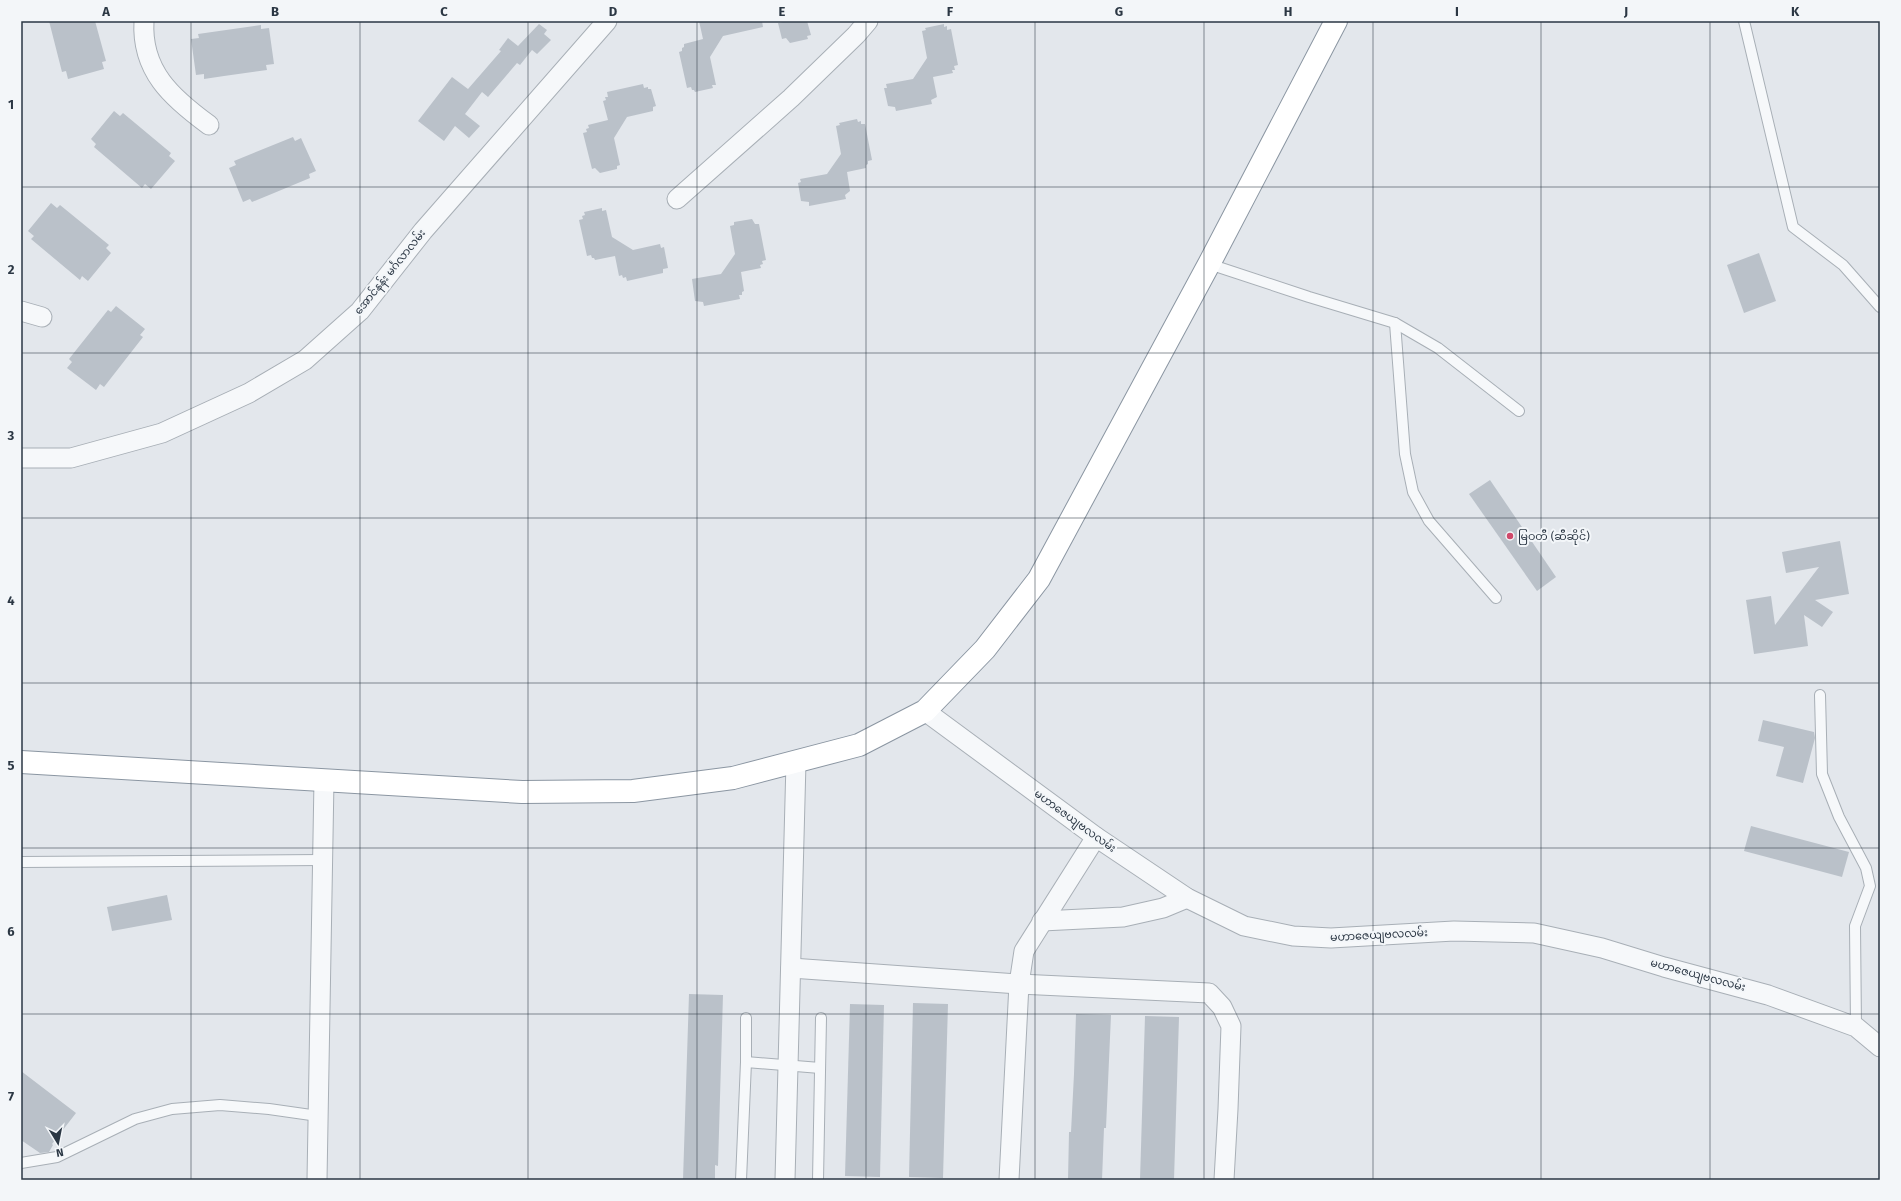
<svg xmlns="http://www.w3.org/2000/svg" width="1901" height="1201" viewBox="0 0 1901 1201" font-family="'Fira Sans','Noto Sans Myanmar',sans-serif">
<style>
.building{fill:#bac1c9}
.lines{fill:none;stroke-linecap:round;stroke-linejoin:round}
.lane-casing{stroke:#a8afb6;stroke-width:12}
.street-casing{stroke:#a8afb6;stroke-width:21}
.highway-casing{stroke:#8b96a2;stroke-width:24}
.lane{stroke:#f6f8fa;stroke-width:10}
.street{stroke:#f6f8fa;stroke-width:19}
.highway{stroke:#fff;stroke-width:22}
.grid{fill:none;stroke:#2b3744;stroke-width:1;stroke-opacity:0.55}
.poi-dot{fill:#d0496b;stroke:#f3f6f9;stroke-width:1.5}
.labels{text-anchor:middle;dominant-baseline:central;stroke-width:4;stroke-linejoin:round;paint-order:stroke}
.street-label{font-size:11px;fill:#2b3744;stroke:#f3f6f9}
.poi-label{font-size:11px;fill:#2b3744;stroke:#f3f6f9;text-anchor:start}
.neatline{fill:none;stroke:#2b3744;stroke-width:1.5}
.grid-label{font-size:13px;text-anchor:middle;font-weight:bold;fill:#2b3744}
</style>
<rect width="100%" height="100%" fill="#e3e7ec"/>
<g class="building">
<path d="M 49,21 L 95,21 L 106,61 L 102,62 L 104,69 L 68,79 L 66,71 L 62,72 Z"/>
<path d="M 699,21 L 762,21 L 763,27 L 723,36 L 710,57 L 716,85 L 712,85 L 713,88 L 695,92 L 694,90 L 692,90 L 691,87 L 687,88 L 679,52 L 682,51 L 682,48 L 684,47 L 684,44 L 703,39 Z"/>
<path d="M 788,21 L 807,21 L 811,35 L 807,36 L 808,39 L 790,43 L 786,38 L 782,39 L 778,23 Z"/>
<path d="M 539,24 L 547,30 L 544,34 L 551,40 L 537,54 L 532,50 L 520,65 L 517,63 L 488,97 L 482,92 L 465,114 L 480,126 L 469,138 L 455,126 L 444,141 L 418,121 L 452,77 L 468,89 L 501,51 L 499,50 L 508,38 L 518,46 Z"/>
<path d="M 944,24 L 944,27 L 947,26 L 947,30 L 951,29 L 958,65 L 954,66 L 955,70 L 952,70 L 953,73 L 933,77 L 937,97 L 931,100 L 932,104 L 896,111 L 895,107 L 888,106 L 884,88 L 887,88 L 886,84 L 913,79 L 927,58 L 922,31 L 926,30 L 925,28 Z"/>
<path d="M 261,25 L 261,29 L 269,28 L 274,64 L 266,65 L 267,70 L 224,76 L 204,79 L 204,74 L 196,75 L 191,39 L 199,38 L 198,34 Z"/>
<path d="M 643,84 L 644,88 L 648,87 L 648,89 L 651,89 L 656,106 L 653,107 L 653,111 L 627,117 L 614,138 L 620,165 L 617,166 L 617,169 L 600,173 L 595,168 L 592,169 L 583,133 L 587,132 L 586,129 L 589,128 L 588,125 L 608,120 L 603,101 L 606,100 L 605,97 L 608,97 L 607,92 Z"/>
<path d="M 114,111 L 120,116 L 123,113 L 171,153 L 169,156 L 175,161 L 151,189 L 145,184 L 142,188 L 94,147 L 96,144 L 91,139 Z"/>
<path d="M 857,119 L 858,122 L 861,121 L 861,124 L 865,124 L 872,160 L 868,161 L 868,164 L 866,165 L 866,168 L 847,172 L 850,191 L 845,195 L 846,199 L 809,206 L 809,202 L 801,201 L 798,183 L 801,182 L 800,179 L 827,174 L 841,154 L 836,126 L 840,125 L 839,123 Z"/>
<path d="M 293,137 L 295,141 L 301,138 L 316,171 L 309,174 L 310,178 L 274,193 L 252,202 L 250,199 L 243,202 L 229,168 L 236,165 L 234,161 Z"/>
<path d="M 51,203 L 57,208 L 60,205 L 109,245 L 106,248 L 111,253 L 88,281 L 82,276 L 80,280 L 31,239 L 34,236 L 28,231 Z"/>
<path d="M 602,208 L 602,211 L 606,210 L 612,237 L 633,250 L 660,244 L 661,248 L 664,247 L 668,268 L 663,269 L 663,273 L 627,281 L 626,277 L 623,278 L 622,275 L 619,276 L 615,256 L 595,260 L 594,258 L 592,258 L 591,255 L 587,256 L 579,220 L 583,219 L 582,216 L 585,215 L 584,212 Z"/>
<path d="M 752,219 L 755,224 L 759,224 L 766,260 L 762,261 L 763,264 L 760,265 L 761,268 L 741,272 L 744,291 L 742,292 L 742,295 L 739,295 L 740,299 L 704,306 L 703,302 L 695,301 L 692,279 L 721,274 L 735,254 L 730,226 L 734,225 L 734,222 Z"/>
<path d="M 1759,253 L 1776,301 L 1744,313 L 1727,265 Z"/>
<path d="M 116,306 L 145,329 L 140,335 L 143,337 L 104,387 L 100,384 L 96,390 L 67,368 L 72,362 L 69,359 L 108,310 L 111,312 Z"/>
<path d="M 1490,480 L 1556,577 L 1537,591 L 1469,494 Z"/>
<path d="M 1840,541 L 1849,594 L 1815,600 L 1833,612 L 1822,627 L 1804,615 L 1808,646 L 1754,654 L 1746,600 L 1771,596 L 1775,625 L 1819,567 L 1786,573 L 1782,552 Z"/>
<path d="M 1763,720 L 1814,732 L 1815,738 L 1803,783 L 1776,776 L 1784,747 L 1758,741 Z"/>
<path d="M 1751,826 L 1849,852 L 1842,877 L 1744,851 Z"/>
<path d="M 167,895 L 172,920 L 112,931 L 107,907 Z"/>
<path d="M 689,994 L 723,995 L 718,1166 L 715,1165 L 715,1180 L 683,1180 Z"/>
<path d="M 913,1003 L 948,1004 L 943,1178 L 909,1177 Z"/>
<path d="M 850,1004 L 884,1005 L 880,1177 L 845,1176 Z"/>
<path d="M 1076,1014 L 1111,1015 L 1106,1128 L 1104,1128 L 1102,1180 L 1068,1180 L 1069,1132 L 1071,1132 L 1074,1074 Z"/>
<path d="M 1145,1016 L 1179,1017 L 1174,1180 L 1140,1180 Z"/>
<path d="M 21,1071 L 76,1113 L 52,1144 L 53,1145 L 49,1152 L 40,1153 L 21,1140 Z"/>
</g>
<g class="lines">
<g class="lane-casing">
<g id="lane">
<path d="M 1744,21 L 1793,227 L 1843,265 L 1880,307"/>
<path d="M 1209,264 L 1309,297 L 1395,323 L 1438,348 L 1519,411"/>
<path d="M 1395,323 L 1405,454 L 1413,492 L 1429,521 L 1496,598"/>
<path d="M 1820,695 L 1822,774 L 1839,817 L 1866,868 L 1870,886 L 1855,926 L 1856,1027"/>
<path d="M 21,862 L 322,860"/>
<path d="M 746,1062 L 820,1068"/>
<path d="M 21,1163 L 57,1157 L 135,1119 L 172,1109 L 220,1105 L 269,1109 L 318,1116"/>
<path d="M 741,1180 L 746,1062 L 746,1018"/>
<path d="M 818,1180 L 821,1018"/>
</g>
</g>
<g class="street-casing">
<g id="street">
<path d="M 144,21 C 141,71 172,98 209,125"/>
<path d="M 677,199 L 791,98 L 856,35 L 868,21"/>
<path d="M 21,311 L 42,317"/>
<path d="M 21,458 L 71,458 L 162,433 L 249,393 L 305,360 L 360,311 L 423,231 L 607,21"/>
<path d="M 925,711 L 1096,837 L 1187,898 L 1244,926 L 1293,936 L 1331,938 L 1454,931 L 1534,933 L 1602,948 L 1664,967 L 1768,995 L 1856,1027 L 1880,1047"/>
<path d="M 1042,921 L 1123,917 L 1163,908 L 1187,898"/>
<path d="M 791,968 L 1019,984 L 1209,993 L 1222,1007 L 1231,1026 L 1228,1109 L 1224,1180"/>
<path d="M 317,1180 L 324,780"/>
<path d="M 785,1180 L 796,762"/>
<path d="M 1009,1180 L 1019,984 L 1024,951 L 1096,837"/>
</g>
</g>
<g class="highway-casing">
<path id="highway" d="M 21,762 L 522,792 L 633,791 L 733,778 L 859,745 L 925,711 L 985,649 L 1039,579 L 1209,264 L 1336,21"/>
</g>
<use href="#lane" class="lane"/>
<use href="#street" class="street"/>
<use href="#highway" class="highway"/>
</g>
<path class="grid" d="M 191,21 L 191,1180M 360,21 L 360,1180M 528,21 L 528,1180M 697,21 L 697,1180M 866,21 L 866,1180M 1035,21 L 1035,1180M 1204,21 L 1204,1180M 1373,21 L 1373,1180M 1541,21 L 1541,1180M 1710,21 L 1710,1180M 21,187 L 1880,187M 21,353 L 1880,353M 21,518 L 1880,518M 21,683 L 1880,683M 21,848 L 1880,848M 21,1014 L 1880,1014"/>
<circle class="poi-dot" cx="1510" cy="536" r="4"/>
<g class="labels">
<g class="street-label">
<text transform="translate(390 272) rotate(-51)">အောင်နန်း မင်္ဂလာလမ်း</text>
<text transform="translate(1075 821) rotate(36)">မဟာဇေယျဗလလမ်း</text>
<text transform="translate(1379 935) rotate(-3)">မဟာဇေယျဗလလမ်း</text>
<text transform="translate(1698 975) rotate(15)">မဟာဇေယျဗလလမ်း</text>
</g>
<g class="poi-label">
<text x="1518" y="536">မြဝတီ (ဆီဆိုင်)</text>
</g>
</g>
<rect width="1901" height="1201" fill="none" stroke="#f3f6f9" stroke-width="44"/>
<g transform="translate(58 1143) rotate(170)" stroke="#f3f6f9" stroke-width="3" paint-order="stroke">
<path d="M0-3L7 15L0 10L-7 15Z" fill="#2b3744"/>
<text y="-6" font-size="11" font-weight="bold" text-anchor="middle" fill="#2b3744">N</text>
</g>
<rect x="22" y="22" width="1857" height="1157" class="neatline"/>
<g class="grid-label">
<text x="106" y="16">A</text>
<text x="275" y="16">B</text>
<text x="444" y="16">C</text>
<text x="613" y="16">D</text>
<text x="782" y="16">E</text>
<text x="950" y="16">F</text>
<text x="1119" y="16">G</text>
<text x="1288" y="16">H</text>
<text x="1457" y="16">I</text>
<text x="1626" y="16">J</text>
<text x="1795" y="16">K</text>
<text x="11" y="109">1</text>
<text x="11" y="274">2</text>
<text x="11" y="440">3</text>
<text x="11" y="605">4</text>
<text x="11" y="770">5</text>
<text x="11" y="936">6</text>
<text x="11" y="1101">7</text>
</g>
</svg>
